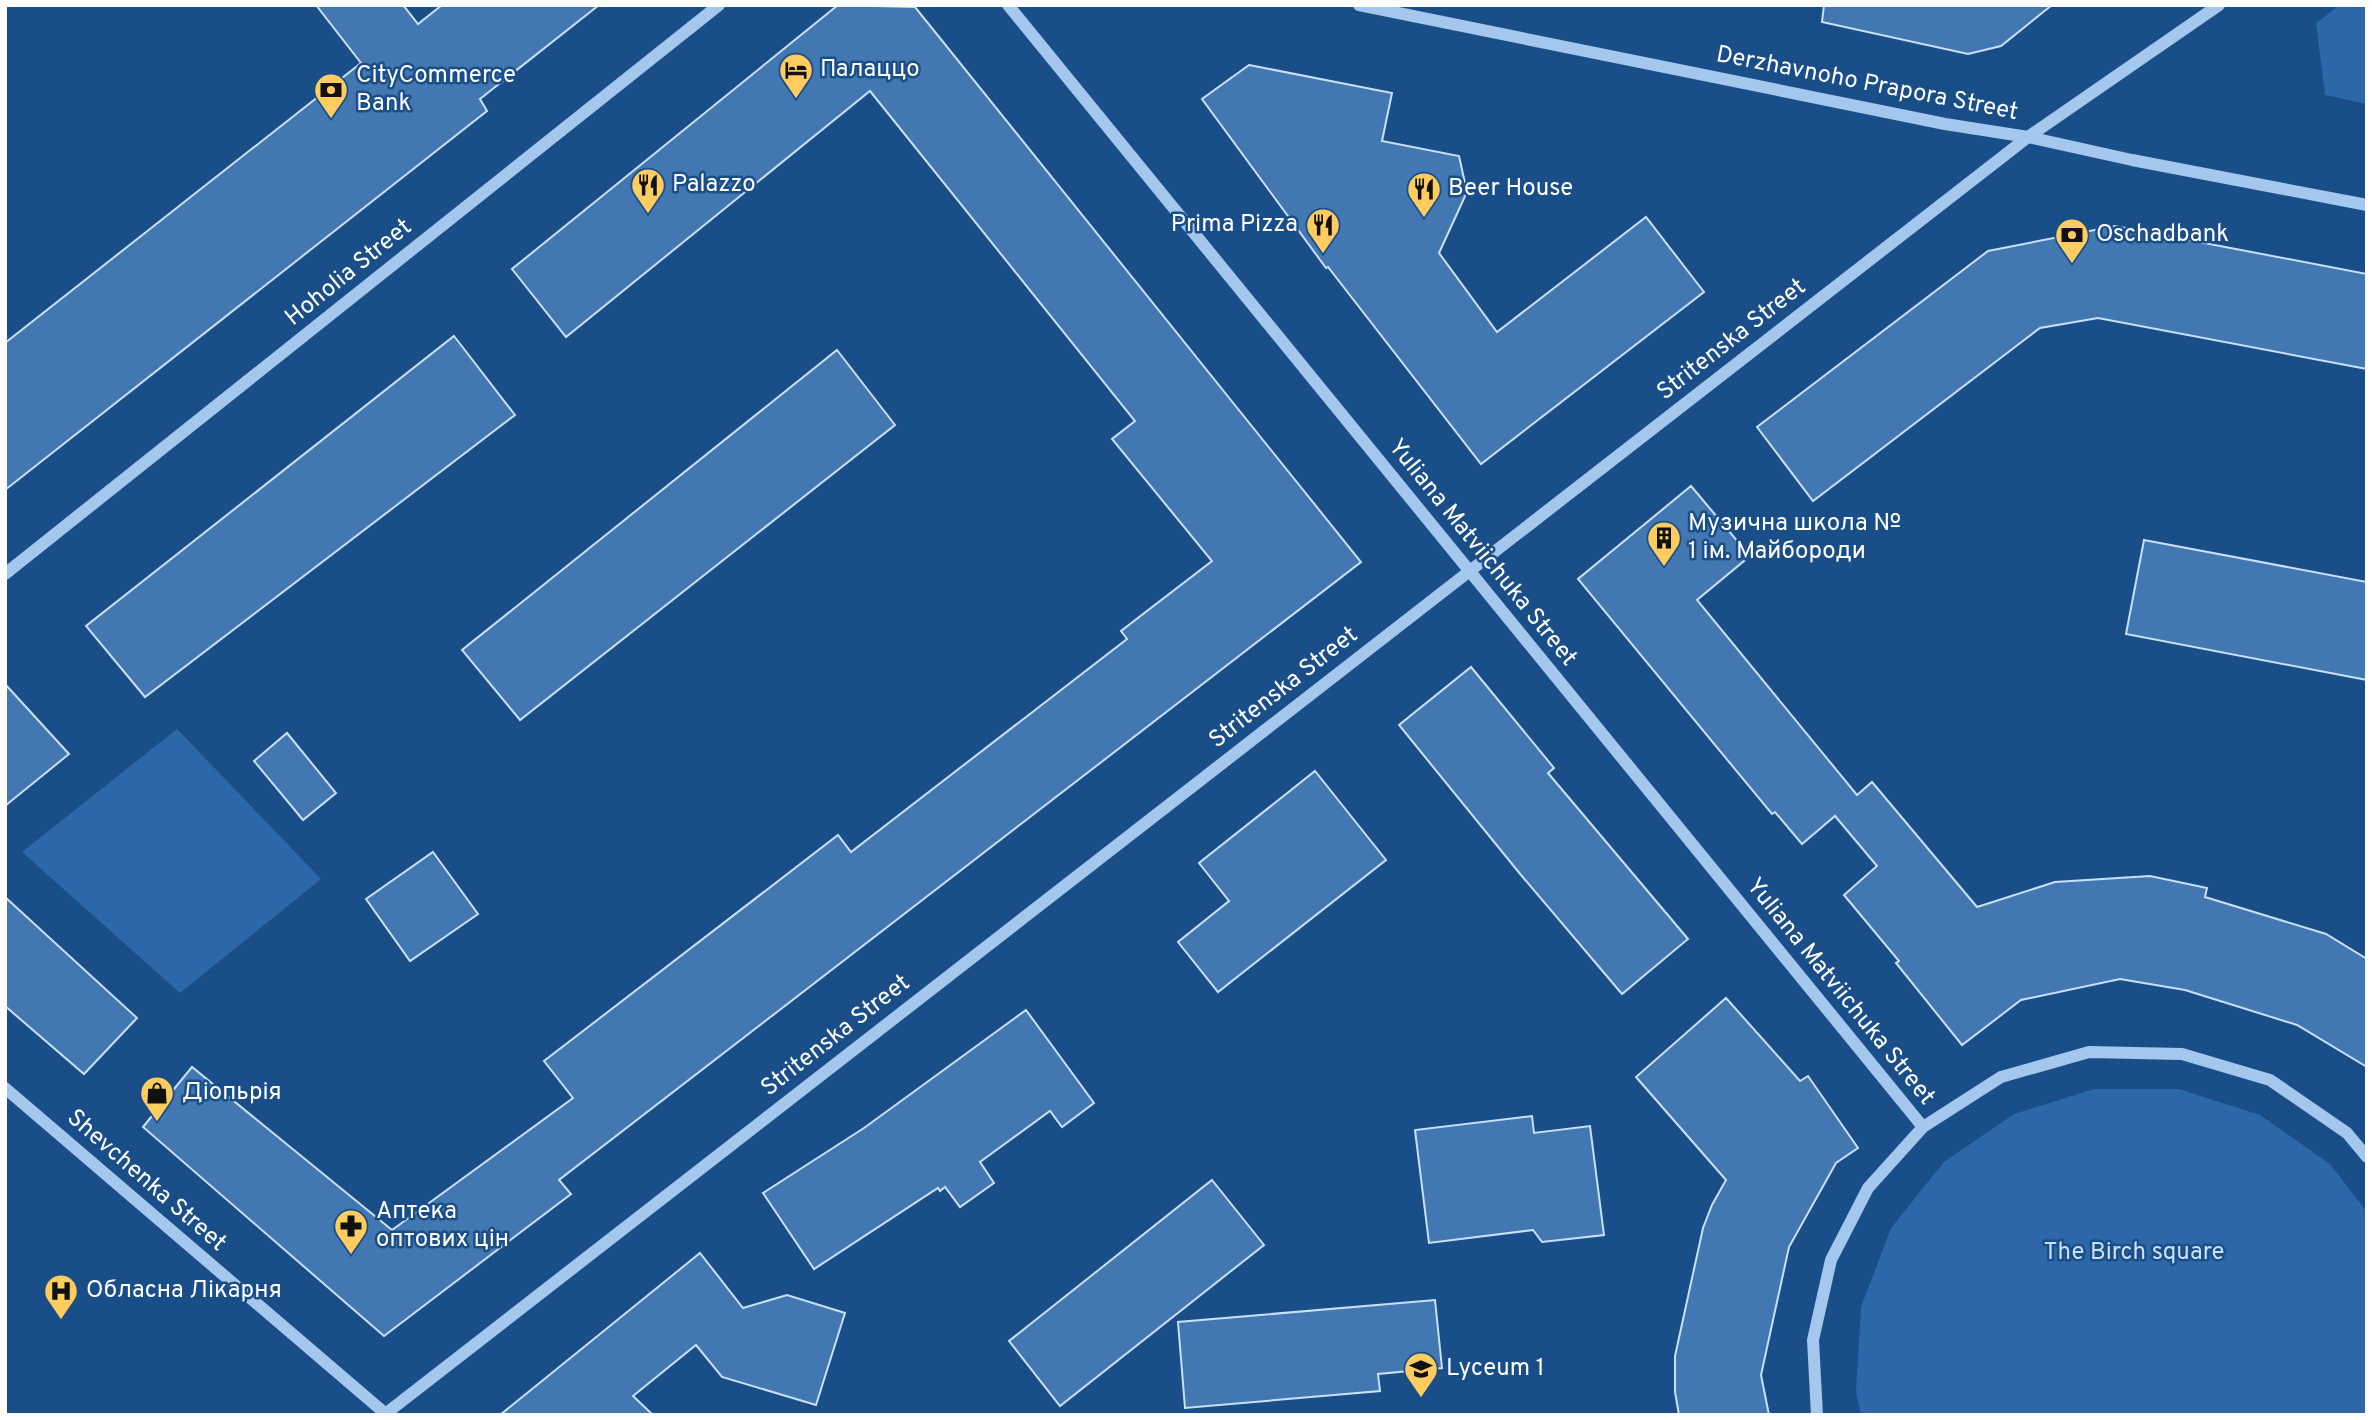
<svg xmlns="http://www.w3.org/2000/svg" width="2372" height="1420" viewBox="0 0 2372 1420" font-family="Overpass,sans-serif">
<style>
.green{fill:#2c68a8}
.building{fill:#4277b2;stroke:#c9e0f9;stroke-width:2}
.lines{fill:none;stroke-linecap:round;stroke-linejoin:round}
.minor{stroke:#a3c7ed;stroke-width:12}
.labels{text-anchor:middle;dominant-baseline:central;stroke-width:5;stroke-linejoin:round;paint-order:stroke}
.poi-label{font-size:24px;fill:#fff;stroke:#1a4e89;text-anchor:start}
.street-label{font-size:24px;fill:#fff;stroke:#1a4e89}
.park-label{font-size:24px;fill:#c9e0f9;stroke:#1a4e89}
</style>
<rect width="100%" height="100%" fill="#1a4e89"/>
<g class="green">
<path d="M 2340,5 L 2367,5 L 2367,104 L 2325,95 L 2316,23 Z"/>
<path d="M 177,729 L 321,879 L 180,993 L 22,852 Z"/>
<path d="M 2094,1089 L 2179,1089 L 2260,1115 L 2330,1164 L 2367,1212 L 2367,1415 L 1861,1415 L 1856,1392 L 1861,1307 L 1891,1228 L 1944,1162 L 2014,1114 Z"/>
</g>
<g class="building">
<path d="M 316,5 L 403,5 L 418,24 L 442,5 L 599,5 L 480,99 L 487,111 L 5,490 L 5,343 L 361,63 Z"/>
<path d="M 838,5 L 915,7 L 1361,562 L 559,1180 L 571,1194 L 384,1336 L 143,1127 L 192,1067 L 392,1230 L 573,1098 L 544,1061 L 838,835 L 851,852 L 1127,639 L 1121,631 L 1212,561 L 1112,439 L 1135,421 L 870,91 L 566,337 L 512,269 Z"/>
<path d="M 1824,5 L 2052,5 L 2001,46 L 1968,54 L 1822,22 Z"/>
<path d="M 1249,65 L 1392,93 L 1382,141 L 1459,156 L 1467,192 L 1439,253 L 1497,332 L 1646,217 L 1704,292 L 1481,464 L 1328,267 L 1326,268 L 1202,99 Z"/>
<path d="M 2115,226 L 2367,274 L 2367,369 L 2098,318 L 2040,328 L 1813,501 L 1757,427 L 1988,251 Z"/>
<path d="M 454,336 L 515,415 L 145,697 L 86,626 Z"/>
<path d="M 837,350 L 895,425 L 520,720 L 462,650 Z"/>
<path d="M 1691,486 L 1750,556 L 1697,600 L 1857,795 L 1872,782 L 1977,907 L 2055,882 L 2150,876 L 2207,888 L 2205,897 L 2326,934 L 2367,959 L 2367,1067 L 2297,1025 L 2185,990 L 2120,979 L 2021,1000 L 1962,1045 L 1896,963 L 1899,961 L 1844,895 L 1877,866 L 1835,816 L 1802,844 L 1775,812 L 1772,814 L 1578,579 Z"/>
<path d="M 2144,540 L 2367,582 L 2367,680 L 2126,634 Z"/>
<path d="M 1471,667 L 1554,768 L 1548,773 L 1688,939 L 1622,994 L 1521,875 L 1399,725 Z"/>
<path d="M 5,684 L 69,754 L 5,806 Z"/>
<path d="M 287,733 L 336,793 L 303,820 L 254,761 Z"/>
<path d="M 1315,771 L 1386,860 L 1218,992 L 1178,942 L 1229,901 L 1199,863 Z"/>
<path d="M 433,852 L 478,914 L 410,961 L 366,899 Z"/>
<path d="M 5,897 L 137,1018 L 84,1074 L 5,1006 Z"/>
<path d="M 1726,998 L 1800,1081 L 1808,1076 L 1858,1148 L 1836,1163 L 1789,1247 L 1761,1375 L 1769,1415 L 1679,1415 L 1675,1392 L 1675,1356 L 1703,1228 L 1712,1205 L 1726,1180 L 1636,1077 Z"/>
<path d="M 1026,1010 L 1094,1103 L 1062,1127 L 1050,1111 L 980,1162 L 994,1183 L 960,1207 L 945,1187 L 940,1191 L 938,1188 L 814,1269 L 763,1193 L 864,1128 Z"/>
<path d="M 1532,1116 L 1534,1133 L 1590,1126 L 1604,1235 L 1542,1242 L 1533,1230 L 1429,1243 L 1415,1130 Z"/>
<path d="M 1212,1180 L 1264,1245 L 1060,1406 L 1009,1341 Z"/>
<path d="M 700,1253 L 743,1308 L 787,1295 L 845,1313 L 816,1405 L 722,1377 L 696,1345 L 633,1396 L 653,1415 L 500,1415 Z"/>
<path d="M 1435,1300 L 1442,1368 L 1378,1374 L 1380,1391 L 1185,1408 L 1178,1322 Z"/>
</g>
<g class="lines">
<g class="minor">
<path d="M 1008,5 L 1923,1127"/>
<path d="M 1359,5 L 1945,124 L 2028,137 L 2132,160 L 2367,205"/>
<path d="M 5,574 L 719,5"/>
<path d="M 5,1088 L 387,1415"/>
<path d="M 384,1415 L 2028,137 L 2219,5"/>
<path d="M 1817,1415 L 1813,1340 L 1831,1260 L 1868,1188 L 1923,1127 L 2001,1077 L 2089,1052 L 2182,1054 L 2270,1080 L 2347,1133 L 2367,1157"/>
</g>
</g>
<defs>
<g id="hotel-pin" transform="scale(1.75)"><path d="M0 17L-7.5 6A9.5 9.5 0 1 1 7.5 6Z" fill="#ffcc5f" stroke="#1a4e89"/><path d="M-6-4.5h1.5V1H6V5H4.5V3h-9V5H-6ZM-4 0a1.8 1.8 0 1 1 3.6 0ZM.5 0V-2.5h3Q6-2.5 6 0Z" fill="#111"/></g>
<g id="bank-pin" transform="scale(1.75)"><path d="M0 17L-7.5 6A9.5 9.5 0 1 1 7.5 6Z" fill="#ffcc5f" stroke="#1a4e89"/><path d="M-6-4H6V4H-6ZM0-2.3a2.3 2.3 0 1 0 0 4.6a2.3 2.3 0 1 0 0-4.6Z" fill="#111"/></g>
<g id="restaurant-pin" transform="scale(1.75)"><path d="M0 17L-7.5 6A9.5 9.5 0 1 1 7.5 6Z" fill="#ffcc5f" stroke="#1a4e89"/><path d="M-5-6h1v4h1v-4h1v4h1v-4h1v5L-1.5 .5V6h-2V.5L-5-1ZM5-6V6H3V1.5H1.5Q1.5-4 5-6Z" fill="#111"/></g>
<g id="building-pin" transform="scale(1.75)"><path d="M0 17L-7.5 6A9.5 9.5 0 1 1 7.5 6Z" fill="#ffcc5f" stroke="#1a4e89"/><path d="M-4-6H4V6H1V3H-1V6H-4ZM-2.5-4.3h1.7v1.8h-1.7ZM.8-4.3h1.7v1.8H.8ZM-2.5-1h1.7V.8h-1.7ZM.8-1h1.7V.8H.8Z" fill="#111"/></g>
<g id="shop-pin" transform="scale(1.75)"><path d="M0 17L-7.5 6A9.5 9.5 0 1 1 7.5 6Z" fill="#ffcc5f" stroke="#1a4e89"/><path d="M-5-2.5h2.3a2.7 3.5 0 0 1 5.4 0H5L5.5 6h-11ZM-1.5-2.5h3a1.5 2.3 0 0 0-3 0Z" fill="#111"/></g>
<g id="pharmacy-pin" transform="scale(1.75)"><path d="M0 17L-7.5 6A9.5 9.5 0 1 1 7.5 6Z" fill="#ffcc5f" stroke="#1a4e89"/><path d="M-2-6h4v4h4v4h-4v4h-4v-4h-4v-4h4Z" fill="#111"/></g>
<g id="hospital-pin" transform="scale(1.75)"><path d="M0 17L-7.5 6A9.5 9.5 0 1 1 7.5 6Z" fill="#ffcc5f" stroke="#1a4e89"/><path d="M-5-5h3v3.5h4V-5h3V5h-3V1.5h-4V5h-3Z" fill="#111"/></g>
<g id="school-pin" transform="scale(1.75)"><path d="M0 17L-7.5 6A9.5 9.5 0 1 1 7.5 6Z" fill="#ffcc5f" stroke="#1a4e89"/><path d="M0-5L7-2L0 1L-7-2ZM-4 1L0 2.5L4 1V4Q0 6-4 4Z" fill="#111"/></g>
</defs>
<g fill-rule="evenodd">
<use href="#hotel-pin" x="796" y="70"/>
<use href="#bank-pin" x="331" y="90"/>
<use href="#restaurant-pin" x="648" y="185"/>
<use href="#restaurant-pin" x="1424" y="189"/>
<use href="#restaurant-pin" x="1323" y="225"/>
<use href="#bank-pin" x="2072" y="235"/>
<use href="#building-pin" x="1664" y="538"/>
<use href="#shop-pin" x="157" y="1093"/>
<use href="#pharmacy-pin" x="351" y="1226"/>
<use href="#hospital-pin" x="61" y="1291"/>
<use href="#school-pin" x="1421" y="1369"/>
</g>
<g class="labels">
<g class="poi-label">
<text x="820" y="70">Палаццо</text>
<text x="356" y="76">CityCommerce<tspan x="356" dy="28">Bank</tspan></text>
<text x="672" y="185">Palazzo</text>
<text x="1448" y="189">Beer House</text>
<text x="1298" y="225" text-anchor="end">Prima Pizza</text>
<text x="2096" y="235">Oschadbank</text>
<text x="1688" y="524">Музична школа №<tspan x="1688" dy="28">1 ім. Майбороди</tspan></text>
<text x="182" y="1093">Діопьрія</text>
<text x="376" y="1212">Аптека<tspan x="376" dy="28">оптових цін</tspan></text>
<text x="86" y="1291">Обласна Лікарня</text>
<text x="1446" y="1369">Lyceum 1</text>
</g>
<g class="street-label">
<text transform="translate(1867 84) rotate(11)">Derzhavnoho Prapora Street</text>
<text transform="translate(349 273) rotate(-39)">Hoholia Street</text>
<text transform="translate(1732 340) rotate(-38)">Stritenska Street</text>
<text transform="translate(1482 553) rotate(51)">Yuliana Matviichuka Street</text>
<text transform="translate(1284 688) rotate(-38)">Stritenska Street</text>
<text transform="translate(1840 992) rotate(51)">Yuliana Matviichuka Street</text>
<text transform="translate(836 1036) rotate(-38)">Stritenska Street</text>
<text transform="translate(146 1181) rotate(41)">Shevchenka Street</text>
</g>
<g class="park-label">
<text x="2134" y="1253">The Birch square</text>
</g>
</g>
<rect width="2372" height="1420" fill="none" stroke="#ffffff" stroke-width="14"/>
</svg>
